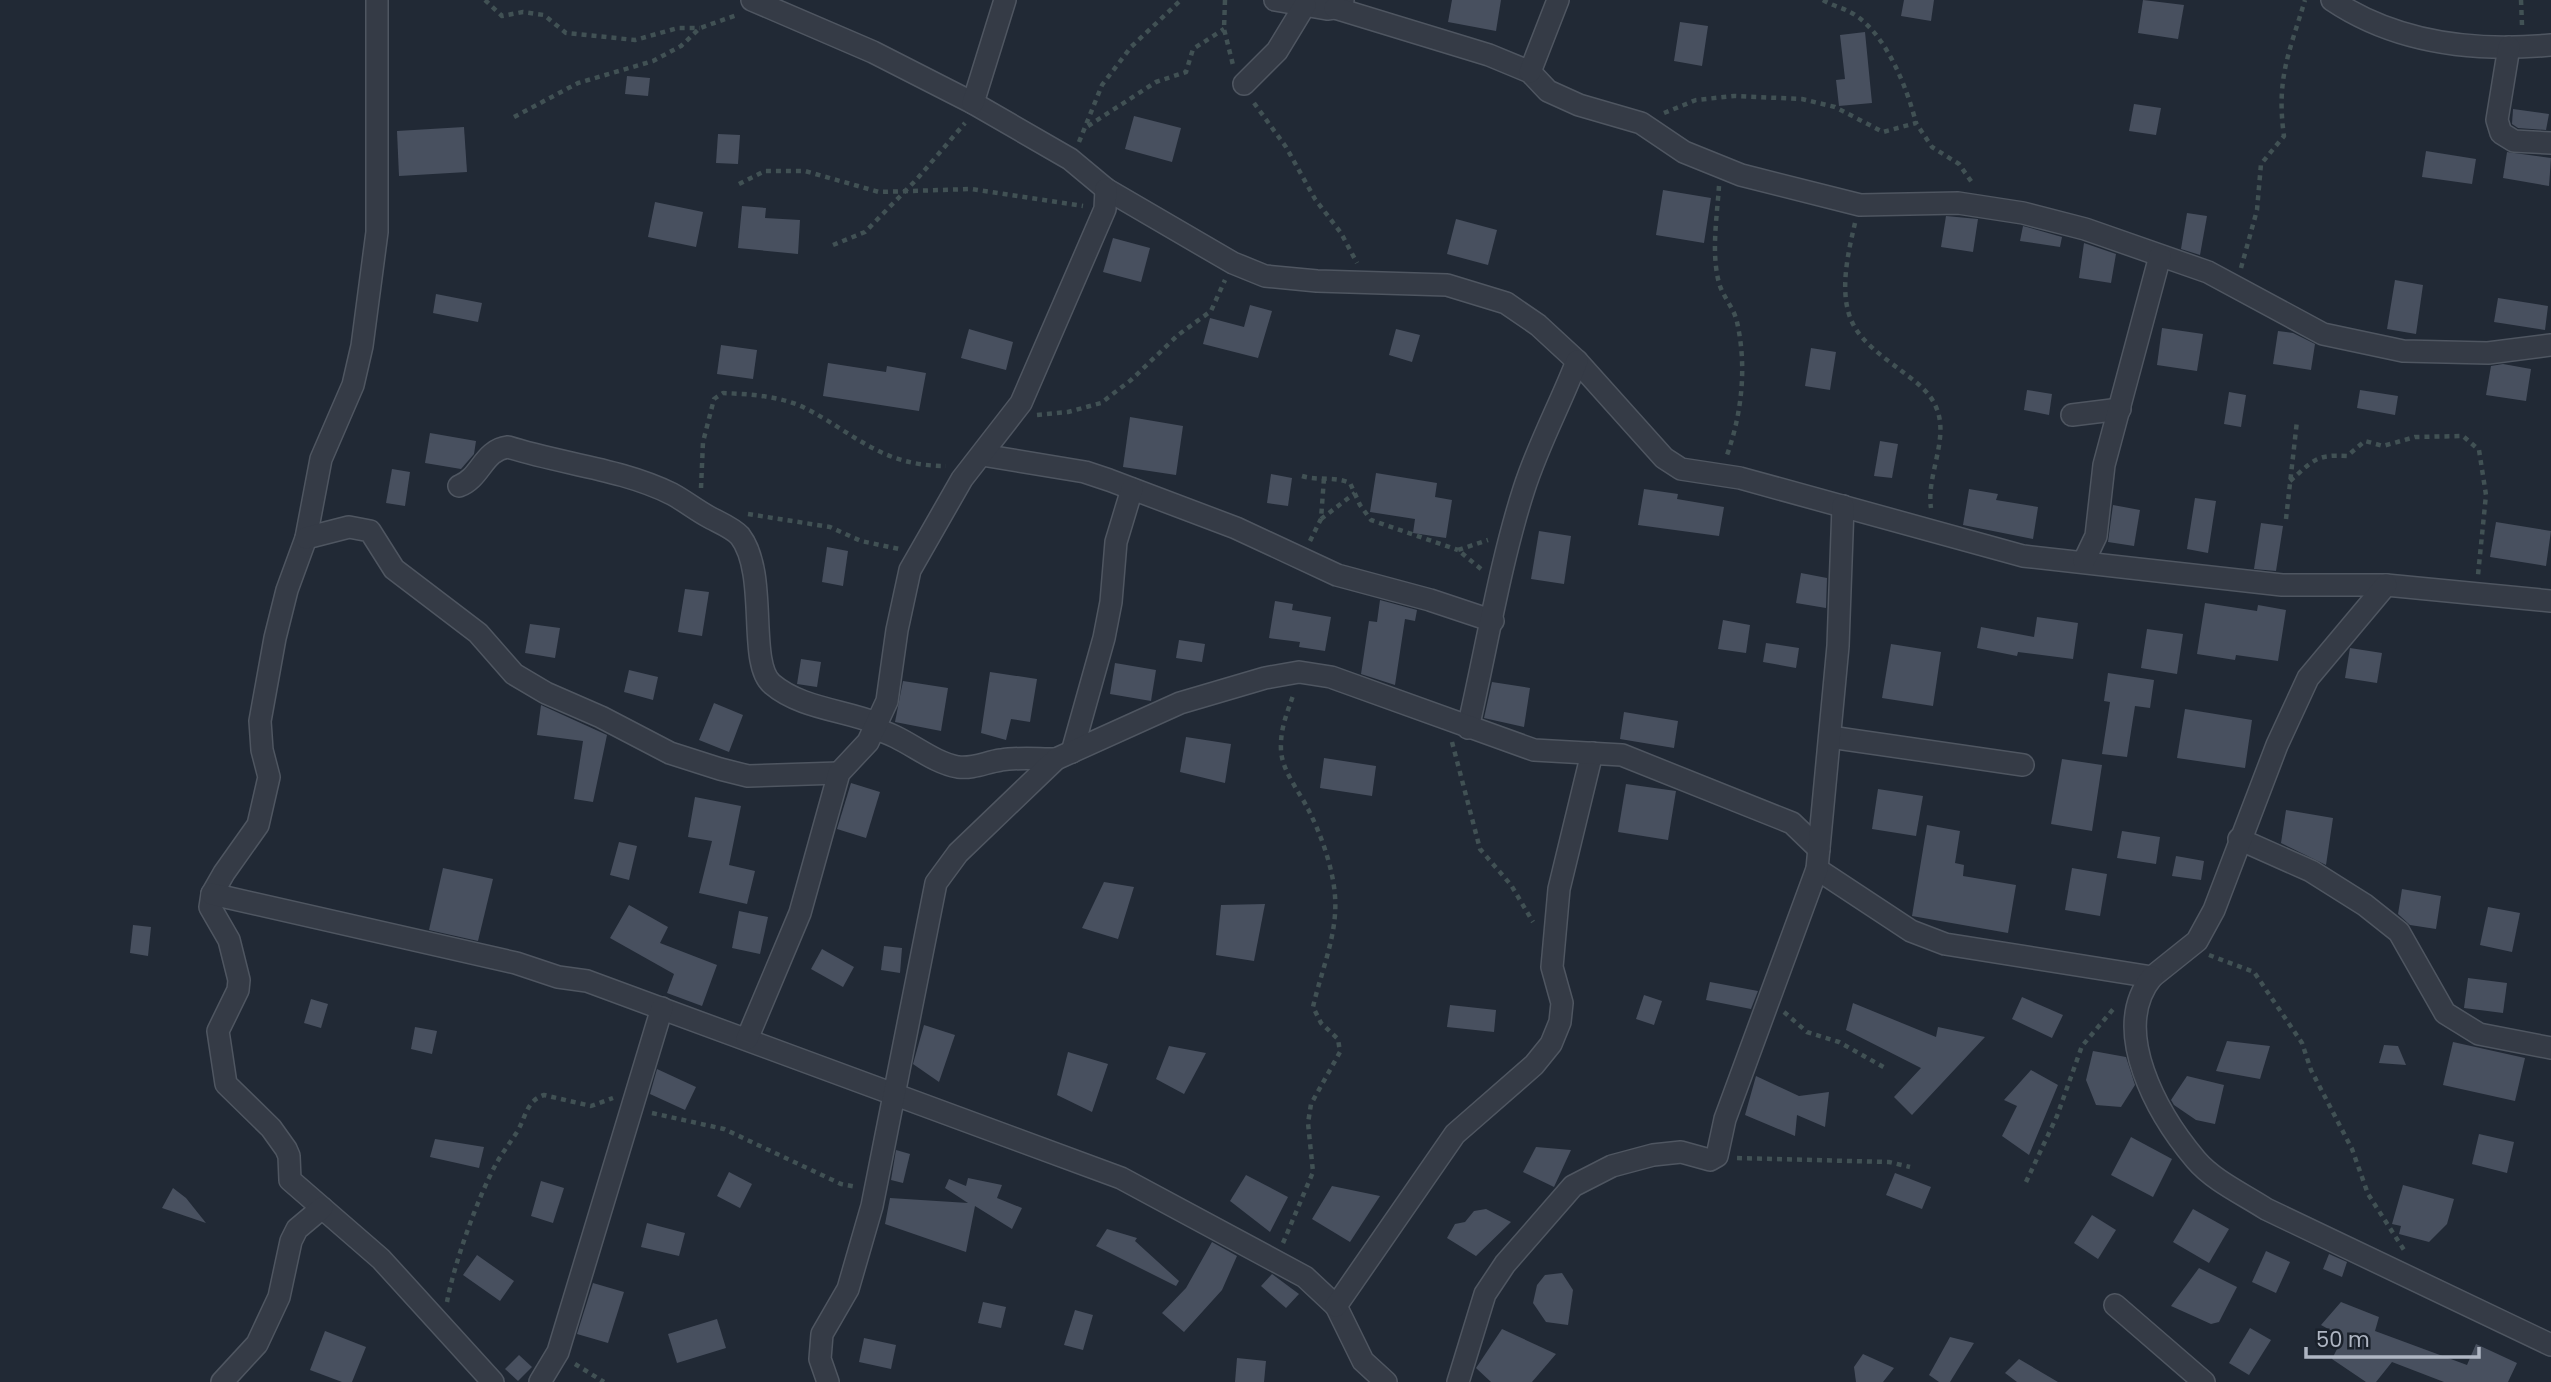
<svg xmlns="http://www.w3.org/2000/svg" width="2551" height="1382" viewBox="0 0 2551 1382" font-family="Poppins,sans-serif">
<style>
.building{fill:#48505f}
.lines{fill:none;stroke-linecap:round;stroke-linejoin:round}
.minor-casing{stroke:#4f5661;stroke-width:24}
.path{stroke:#415154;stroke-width:4.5;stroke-dasharray:5 5;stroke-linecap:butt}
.minor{stroke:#353b46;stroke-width:21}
</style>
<rect width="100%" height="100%" fill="#212935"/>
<g class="building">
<path d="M 1452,0 L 1501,0 L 1496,31 L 1448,22 Z"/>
<path d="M 1904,0 L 1934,0 L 1931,21 L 1901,16 Z"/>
<path d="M 2143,0 L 2184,5 L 2178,39 L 2138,33 Z"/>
<path d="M 1680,22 L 1708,26 L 1702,66 L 1674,61 Z"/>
<path d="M 1865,32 L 1872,103 L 1839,106 L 1836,80 L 1845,79 L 1840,35 Z"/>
<path d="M 627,76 L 650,78 L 648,96 L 625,94 Z"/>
<path d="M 2134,104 L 2161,108 L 2156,135 L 2129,131 Z"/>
<path d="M 2513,109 L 2549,114 L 2546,130 L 2518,128 L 2512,124 Z"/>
<path d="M 1134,116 L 1181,128 L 1172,162 L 1125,149 Z"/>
<path d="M 464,127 L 467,172 L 399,176 L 397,131 Z"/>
<path d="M 718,134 L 740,135 L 738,164 L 716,163 Z"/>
<path d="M 2426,151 L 2476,159 L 2472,184 L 2422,177 Z"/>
<path d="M 2507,152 L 2551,158 L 2549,186 L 2503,178 Z"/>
<path d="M 1663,190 L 1711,198 L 1704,243 L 1656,235 Z"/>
<path d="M 655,202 L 703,212 L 696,247 L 648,237 Z"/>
<path d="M 742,206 L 766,208 L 765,218 L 800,220 L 798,254 L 738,248 Z"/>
<path d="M 2187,213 L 2207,216 L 2200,255 L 2181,249 Z"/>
<path d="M 1946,216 L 1978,219 L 1973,252 L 1941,247 Z"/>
<path d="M 1456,219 L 1497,230 L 1488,265 L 1447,254 Z"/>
<path d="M 2023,226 L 2062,237 L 2060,247 L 2020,241 Z"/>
<path d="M 1113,238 L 1150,248 L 1141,282 L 1103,272 Z"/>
<path d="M 2084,243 L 2116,254 L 2111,283 L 2079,278 Z"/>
<path d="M 2395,280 L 2423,285 L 2416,334 L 2387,329 Z"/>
<path d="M 436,294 L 482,303 L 478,322 L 433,313 Z"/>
<path d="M 2498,298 L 2548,306 L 2545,330 L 2494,322 Z"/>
<path d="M 1250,305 L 1272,311 L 1258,358 L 1203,344 L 1210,318 L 1244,327 Z"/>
<path d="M 2162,328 L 2203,334 L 2197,371 L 2157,365 Z"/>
<path d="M 969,329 L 1013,342 L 1006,370 L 961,358 Z"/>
<path d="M 1396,329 L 1420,335 L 1412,362 L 1389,355 Z"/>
<path d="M 2278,331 L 2293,333 L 2315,344 L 2311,370 L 2273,364 Z"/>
<path d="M 721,345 L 757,350 L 753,379 L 717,374 Z"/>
<path d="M 1811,348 L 1836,352 L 1830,390 L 1805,386 Z"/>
<path d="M 828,363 L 886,372 L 887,366 L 926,373 L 919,411 L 823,396 Z"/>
<path d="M 2503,364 L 2531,369 L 2526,401 L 2486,395 L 2491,366 Z"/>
<path d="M 2027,390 L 2052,394 L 2049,415 L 2024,410 Z"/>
<path d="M 2360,390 L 2398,396 L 2395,415 L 2357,408 Z"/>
<path d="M 2229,392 L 2246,395 L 2241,427 L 2224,424 Z"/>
<path d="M 1130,417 L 1183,426 L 1176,475 L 1123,467 Z"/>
<path d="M 430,433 L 476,441 L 474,454 L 461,469 L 425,463 Z"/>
<path d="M 1880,441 L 1898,444 L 1892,478 L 1874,476 Z"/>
<path d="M 392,469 L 410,472 L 405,506 L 386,503 Z"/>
<path d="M 1376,473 L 1437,483 L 1435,497 L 1452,500 L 1446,538 L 1413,533 L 1415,519 L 1370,512 Z"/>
<path d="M 1271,474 L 1292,478 L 1288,506 L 1267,503 Z"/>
<path d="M 1644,489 L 1678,494 L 1677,499 L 1724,507 L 1719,536 L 1638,525 Z"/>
<path d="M 1969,489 L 1998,494 L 1996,500 L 2038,507 L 2033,539 L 1963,525 Z"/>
<path d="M 2195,498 L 2216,501 L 2208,553 L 2187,549 Z"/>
<path d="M 2113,505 L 2140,510 L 2134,546 L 2108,542 Z"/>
<path d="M 2496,522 L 2551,531 L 2546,566 L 2490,557 Z"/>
<path d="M 2261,523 L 2283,526 L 2276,571 L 2254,569 Z"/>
<path d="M 1539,531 L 1571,536 L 1564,584 L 1531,579 Z"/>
<path d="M 827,547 L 848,551 L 843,586 L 822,582 Z"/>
<path d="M 1801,573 L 1827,578 L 1826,608 L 1796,603 Z"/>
<path d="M 685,589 L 709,592 L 702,636 L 678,632 Z"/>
<path d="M 1380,600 L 1417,610 L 1415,621 L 1405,619 L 1395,685 L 1361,674 L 1369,621 L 1377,622 Z"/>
<path d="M 1275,601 L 1293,604 L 1292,610 L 1331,617 L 1325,651 L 1299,647 L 1300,642 L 1269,638 Z"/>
<path d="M 2205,603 L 2257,611 L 2258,605 L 2286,610 L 2278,661 L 2236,655 L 2235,660 L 2197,654 Z"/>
<path d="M 2037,617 L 2078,623 L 2073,659 L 2018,652 L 2017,656 L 1977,648 L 1981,627 L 2034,637 Z"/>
<path d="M 1723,620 L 1750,625 L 1746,653 L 1718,649 Z"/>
<path d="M 530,624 L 560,628 L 555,658 L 525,653 Z"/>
<path d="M 2147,629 L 2183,634 L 2177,674 L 2141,668 Z"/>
<path d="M 1179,640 L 1205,644 L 1202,662 L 1176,658 Z"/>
<path d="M 1766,643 L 1799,648 L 1796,668 L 1763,662 Z"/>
<path d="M 1891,644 L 1941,652 L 1933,706 L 1882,698 Z"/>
<path d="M 2350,648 L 2382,653 L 2377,683 L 2345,678 Z"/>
<path d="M 801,659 L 821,662 L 817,687 L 797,684 Z"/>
<path d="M 1115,663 L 1156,670 L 1151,701 L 1110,694 Z"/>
<path d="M 629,670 L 658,677 L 653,700 L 624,692 Z"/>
<path d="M 990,672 L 1037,679 L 1030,722 L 1011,719 L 1006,740 L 981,733 Z"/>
<path d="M 2108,673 L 2154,680 L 2150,708 L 2135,706 L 2127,757 L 2102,754 L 2110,702 L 2104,701 Z"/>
<path d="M 903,681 L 948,688 L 941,731 L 895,722 Z"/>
<path d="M 1492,682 L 1530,688 L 1524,727 L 1484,718 Z"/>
<path d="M 714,703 L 743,715 L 729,752 L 699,740 Z"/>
<path d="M 541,705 L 607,735 L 593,802 L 574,799 L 583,741 L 537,735 Z"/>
<path d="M 2185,709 L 2252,720 L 2245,768 L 2177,758 Z"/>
<path d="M 1624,712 L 1678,721 L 1674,748 L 1620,739 Z"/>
<path d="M 1186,737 L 1231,744 L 1225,783 L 1180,772 Z"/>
<path d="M 1324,758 L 1376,766 L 1372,796 L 1320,788 Z"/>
<path d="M 2062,759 L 2102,765 L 2092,831 L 2051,824 Z"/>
<path d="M 851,783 L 880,792 L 866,838 L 837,829 Z"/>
<path d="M 1626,784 L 1676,791 L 1668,840 L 1618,832 Z"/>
<path d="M 1878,789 L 1923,796 L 1916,836 L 1872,829 Z"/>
<path d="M 695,797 L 741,806 L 729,865 L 755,871 L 747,904 L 699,893 L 712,841 L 688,837 Z"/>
<path d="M 2286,810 L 2333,818 L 2326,865 L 2281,843 Z"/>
<path d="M 1927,825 L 1960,831 L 1955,863 L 1964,865 L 1963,876 L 2016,885 L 2008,933 L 1912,916 Z"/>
<path d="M 2122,831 L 2160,837 L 2156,864 L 2117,858 Z"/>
<path d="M 619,842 L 637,846 L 629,880 L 610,875 Z"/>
<path d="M 2176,856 L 2204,861 L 2201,880 L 2172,876 Z"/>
<path d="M 443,868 L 493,879 L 478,941 L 429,930 Z"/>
<path d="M 2072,868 L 2107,874 L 2100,916 L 2065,910 Z"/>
<path d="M 1104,882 L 1134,887 L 1118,939 L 1082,928 Z"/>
<path d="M 2402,889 L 2441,896 L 2436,929 L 2410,925 L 2398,914 Z"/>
<path d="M 1265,904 L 1254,961 L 1216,955 L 1221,905 Z"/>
<path d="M 629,905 L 668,927 L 660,943 L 717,965 L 702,1006 L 667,993 L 674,974 L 610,938 Z"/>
<path d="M 2488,907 L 2520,913 L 2512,952 L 2480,945 Z"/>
<path d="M 739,911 L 768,917 L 760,954 L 732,948 Z"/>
<path d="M 133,925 L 151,927 L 148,956 L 130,953 Z"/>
<path d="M 884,946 L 902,948 L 900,973 L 881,970 Z"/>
<path d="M 822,949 L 854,967 L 843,987 L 811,969 Z"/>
<path d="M 2468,978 L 2507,983 L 2503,1013 L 2464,1008 Z"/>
<path d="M 1710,982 L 1758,991 L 1751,1009 L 1706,1000 Z"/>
<path d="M 1644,995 L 1662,1001 L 1654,1025 L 1636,1019 Z"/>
<path d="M 2022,997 L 2063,1015 L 2052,1038 L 2012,1019 Z"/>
<path d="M 311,999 L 328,1004 L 321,1028 L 304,1023 Z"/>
<path d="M 1853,1003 L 1936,1037 L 1938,1027 L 1985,1037 L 1912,1115 L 1894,1097 L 1921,1068 L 1846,1030 Z"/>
<path d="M 1450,1005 L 1496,1010 L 1494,1032 L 1447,1027 Z"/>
<path d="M 924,1025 L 955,1035 L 939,1082 L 913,1064 Z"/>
<path d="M 415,1027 L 437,1031 L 432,1054 L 411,1049 Z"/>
<path d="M 2227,1041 L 2270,1046 L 2260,1079 L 2216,1071 Z"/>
<path d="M 2453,1042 L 2525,1058 L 2515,1101 L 2443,1085 Z"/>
<path d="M 2384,1045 L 2398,1046 L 2406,1065 L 2379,1063 Z"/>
<path d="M 1169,1046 L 1206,1053 L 1184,1094 L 1156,1079 Z"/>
<path d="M 2093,1051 L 2126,1057 L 2135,1085 L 2121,1107 L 2096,1105 L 2086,1080 Z"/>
<path d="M 1068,1052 L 1108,1064 L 1092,1112 L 1057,1095 Z"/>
<path d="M 657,1069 L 696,1087 L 685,1110 L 650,1094 Z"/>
<path d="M 2031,1070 L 2058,1085 L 2029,1155 L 2002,1136 L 2017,1106 L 2004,1100 Z"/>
<path d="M 1756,1076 L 1799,1096 L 1829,1092 L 1825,1127 L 1797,1115 L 1795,1136 L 1745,1115 Z"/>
<path d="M 2187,1076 L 2224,1085 L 2215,1124 L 2196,1120 L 2174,1105 L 2171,1100 Z"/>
<path d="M 2479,1134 L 2514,1142 L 2507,1173 L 2472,1164 Z"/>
<path d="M 2131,1137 L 2172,1159 L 2153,1197 L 2111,1175 Z"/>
<path d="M 435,1139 L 484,1147 L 479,1168 L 430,1157 Z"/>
<path d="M 1536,1147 L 1571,1150 L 1554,1187 L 1523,1172 Z"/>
<path d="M 896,1150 L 910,1154 L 903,1183 L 891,1180 Z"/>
<path d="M 729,1172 L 752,1184 L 740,1208 L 717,1196 Z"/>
<path d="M 1895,1173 L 1931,1187 L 1922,1209 L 1886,1195 Z"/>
<path d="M 1246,1175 L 1288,1197 L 1270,1232 L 1230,1201 Z"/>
<path d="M 968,1178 L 1002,1185 L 997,1198 L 1022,1208 L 1012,1229 L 975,1206 L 966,1252 L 885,1224 L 890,1198 L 968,1203 L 945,1188 L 949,1179 L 966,1186 Z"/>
<path d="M 541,1181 L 564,1188 L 553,1223 L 531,1216 Z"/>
<path d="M 2403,1185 L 2454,1199 L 2447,1224 L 2429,1242 L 2399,1234 L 2401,1226 L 2392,1224 Z"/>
<path d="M 1332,1186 L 1380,1196 L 1350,1242 L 1312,1219 Z"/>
<path d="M 173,1188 L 186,1198 L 206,1223 L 162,1208 Z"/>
<path d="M 1486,1209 L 1511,1222 L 1476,1256 L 1447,1238 L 1455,1224 L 1465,1222 L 1474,1211 Z"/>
<path d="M 2193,1209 L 2229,1229 L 2209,1263 L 2173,1242 Z"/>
<path d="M 2092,1215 L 2116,1230 L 2098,1259 L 2074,1243 Z"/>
<path d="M 647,1223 L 685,1233 L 679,1256 L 641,1247 Z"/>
<path d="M 1107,1229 L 1137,1238 L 1135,1241 L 1179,1281 L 1176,1286 L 1096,1246 Z"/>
<path d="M 1212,1242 L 1237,1256 L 1222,1290 L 1184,1332 L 1162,1313 L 1186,1288 Z"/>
<path d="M 2266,1251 L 2290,1262 L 2276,1293 L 2252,1282 Z"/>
<path d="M 2329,1254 L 2347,1262 L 2342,1277 L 2323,1269 Z"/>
<path d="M 477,1255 L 514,1281 L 500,1301 L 463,1275 Z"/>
<path d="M 2199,1268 L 2237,1287 L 2219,1322 L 2211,1324 L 2171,1306 Z"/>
<path d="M 1562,1273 L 1573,1290 L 1568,1325 L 1546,1322 L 1533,1303 L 1537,1285 L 1545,1275 Z"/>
<path d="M 1272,1274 L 1299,1294 L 1286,1308 L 1261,1286 Z"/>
<path d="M 593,1283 L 624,1292 L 608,1343 L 577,1334 Z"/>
<path d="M 983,1302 L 1006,1307 L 1001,1328 L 978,1323 Z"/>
<path d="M 2341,1302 L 2379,1317 L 2375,1331 L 2467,1365 L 2476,1344 L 2517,1363 L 2508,1382 L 2444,1382 L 2392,1362 L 2376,1382 L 2366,1382 L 2332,1359 L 2343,1337 L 2321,1325 Z"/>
<path d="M 1075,1310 L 1093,1315 L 1083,1350 L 1064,1345 Z"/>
<path d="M 717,1319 L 726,1348 L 677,1363 L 668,1334 Z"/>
<path d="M 2250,1328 L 2271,1340 L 2249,1375 L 2229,1363 Z"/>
<path d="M 1502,1329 L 1556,1354 L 1532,1382 L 1491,1382 L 1476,1368 Z"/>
<path d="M 325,1331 L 366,1347 L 352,1382 L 342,1382 L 310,1370 Z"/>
<path d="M 1950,1337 L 1974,1343 L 1950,1382 L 1939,1382 L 1929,1375 Z"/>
<path d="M 864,1338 L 896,1345 L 891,1369 L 859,1362 Z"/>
<path d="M 1863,1354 L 1894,1368 L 1883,1382 L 1856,1382 L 1854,1367 Z"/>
<path d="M 519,1355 L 532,1367 L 518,1381 L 505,1369 Z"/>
<path d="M 1237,1358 L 1266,1361 L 1264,1382 L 1235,1382 Z"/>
<path d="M 2019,1359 L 2058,1382 L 2017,1382 L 2005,1373 Z"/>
</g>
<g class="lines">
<g class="minor-casing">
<g id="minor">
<path d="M 377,0 L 377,232 L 362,346 L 353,385 L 321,459 L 306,538 L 287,590 L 275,638 L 260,721 L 262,750 L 269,777 L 258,825 L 224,873 L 212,894 L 210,907 L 229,940 L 239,980 L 238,990 L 218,1031 L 226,1084 L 271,1128 L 286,1149 L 289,1156 L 290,1180 L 381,1259 L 493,1382"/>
<path d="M 752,0 L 873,52 L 973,103 L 1070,159 L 1106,189 L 1233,263 L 1265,276 L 1317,281 L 1447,285 L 1506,303 L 1538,325 L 1577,361 L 1664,458 L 1681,469 L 1740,478 L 2023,556 L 2282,585 L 2386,585 L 2551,601"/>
<path d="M 1275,0 L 1327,9 L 1341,7 L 1343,0"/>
<path d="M 2332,0 C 2396,43 2475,52 2551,45"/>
<path d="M 1335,8 L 1489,55 L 1530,72 L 1548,91 L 1579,105 L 1641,123 L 1684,152 L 1741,175 L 1860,205 L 1958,203 L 2023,213 L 2085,229 L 2208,272 L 2323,334 L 2403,351 L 2488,353 L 2551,345"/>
<path d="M 2509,47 L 2497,120 L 2501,133 L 2514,141 L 2551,143"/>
<path d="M 1530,72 L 1558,0"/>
<path d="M 1244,84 L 1277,51 L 1305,5"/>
<path d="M 973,103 L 1005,0"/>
<path d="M 2072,415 L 2120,409"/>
<path d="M 982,455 L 1085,472 L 1109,480 L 1236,528 L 1337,575 L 1430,600 L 1493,621"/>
<path d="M 459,486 C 481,478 483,450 508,447 C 561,464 622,469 672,494 C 685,501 696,510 709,517 C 718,522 733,528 740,536 C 769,574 747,663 772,684 C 800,708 843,710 876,723"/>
<path d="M 306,538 L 349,527 L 370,531 L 394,569 L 478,633 L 514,674 L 546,693 L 601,717 L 670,753 L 720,769 L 748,776 L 839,773"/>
<path d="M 2084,561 L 2096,536 L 2104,465 L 2160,256"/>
<path d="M 1468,728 C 1486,651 1500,563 1524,489 C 1538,445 1560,405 1577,361"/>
<path d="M 874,729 C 905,736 929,762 958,767 C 974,769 986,762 1001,760 C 1019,757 1037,759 1056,759"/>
<path d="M 1830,737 L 2023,765"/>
<path d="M 1072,752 L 1104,638 L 1111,602 L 1116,542 L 1132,489"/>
<path d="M 2239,839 L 2311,871 L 2365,905 L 2399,932 L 2445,1013 L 2479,1034 L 2551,1048"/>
<path d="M 1817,869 L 1911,931 L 1945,944 L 2152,977 L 2197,941 L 2214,910 L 2277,745 L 2308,678 L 2386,585"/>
<path d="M 212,894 L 516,963 L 558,977 L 587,981 L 1121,1178 L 1305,1277 L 1336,1306 L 1363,1361 L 1386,1382"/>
<path d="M 2152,977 C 2109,1030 2158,1115 2196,1160 C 2214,1181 2243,1194 2266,1209 L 2551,1345"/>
<path d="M 747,1039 L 800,913 L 839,773 L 868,742 L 887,701 L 897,630 L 910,570 L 962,479 L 1021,403 L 1105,209 L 1106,189"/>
<path d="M 2115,1305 L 2204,1382"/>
<path d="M 1336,1306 L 1455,1134 L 1534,1065 L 1551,1044 L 1560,1022 L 1562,1003 L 1552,967 L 1559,889 L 1592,753"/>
<path d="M 222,1382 L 257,1344 L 279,1297 L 291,1241 L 297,1229 L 322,1208"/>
<path d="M 540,1382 L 558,1352 L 662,1008"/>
<path d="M 828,1382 L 820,1359 L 822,1334 L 848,1289 L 872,1206 L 936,883 L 958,853 L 1056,759 L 1180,703 L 1265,678 L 1299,672 L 1331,677 L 1534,750 L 1622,755 L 1792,823 L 1819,849"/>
<path d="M 1458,1382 L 1485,1294 L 1505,1264 L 1573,1186 L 1612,1166 L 1653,1155 L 1681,1152 L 1710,1160 L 1717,1156 L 1725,1119 L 1817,869 L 1838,646 L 1843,506"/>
</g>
</g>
<g class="path">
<path d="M 485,0 L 502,16 L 523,12 L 544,15 L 566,33 L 635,40 L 678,28 L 700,28"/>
<path d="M 1225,0 L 1224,29 L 1233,65"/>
<path d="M 1823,0 C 1831,5 1840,7 1848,11 C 1884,28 1907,87 1916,123"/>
<path d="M 2521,0 L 2522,25"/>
<path d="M 1254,103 L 1286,147 L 1315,199 L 1341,233 L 1357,263"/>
<path d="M 1664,113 L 1696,100 L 1734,96 L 1802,99 L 1835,107 L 1883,132 L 1916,123 L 1932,147 L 1959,164 L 1973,184"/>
<path d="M 514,117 L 578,83 L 653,61 L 681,46 L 700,28 L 737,15"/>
<path d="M 1088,126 L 1156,82 L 1186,72 L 1193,49 L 1224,29"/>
<path d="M 1079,142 L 1102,85 L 1131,47 L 1181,0"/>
<path d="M 739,184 L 765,171 L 805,171 L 879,192 L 971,189 L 1083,206"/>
<path d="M 1719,186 C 1717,217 1711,253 1719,283 C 1723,297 1734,308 1737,322 C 1747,366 1742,413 1727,455"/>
<path d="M 1855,223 C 1848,253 1838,295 1853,324 C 1862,342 1883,357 1899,369 C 1913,380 1929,390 1936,407 C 1950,438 1926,475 1931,508"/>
<path d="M 833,245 L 865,232 L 917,179 L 965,123"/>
<path d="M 2241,268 L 2257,210 L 2261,164 L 2284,136 C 2276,79 2289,53 2305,0"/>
<path d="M 1037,415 L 1068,412 L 1101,403 L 1131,380 L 1178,335 L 1211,311 L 1225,280"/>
<path d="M 1302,476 C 1319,481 1334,476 1350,483 L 1360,505 L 1371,520 L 1458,550"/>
<path d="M 2290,481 C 2313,461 2315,454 2347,456 L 2365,441 L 2383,446 L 2415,437 L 2463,436 L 2479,450 L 2486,495 L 2478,575"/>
<path d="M 701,488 L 703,442 L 714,399 L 723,393 C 749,394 779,396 803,407 C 855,433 880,466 946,466"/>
<path d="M 748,514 L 830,527 L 861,541 L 899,549"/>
<path d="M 1321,519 L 1355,493"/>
<path d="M 2286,519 L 2297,421"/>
<path d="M 1310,541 L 1321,519 L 1324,478"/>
<path d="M 1481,569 L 1458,550 L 1488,540"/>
<path d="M 1452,742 L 1480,849 L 1511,885 L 1533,922"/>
<path d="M 2209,955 L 2254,972 L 2302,1043 L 2311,1070 L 2352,1149 L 2368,1194 L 2404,1250"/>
<path d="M 1784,1012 L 1807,1032 L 1839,1042 L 1887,1069"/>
<path d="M 652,1113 L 724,1129 L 841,1184 L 857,1187"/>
<path d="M 1737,1158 L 1889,1162 L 1910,1167"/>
<path d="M 2026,1182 L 2057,1116 L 2082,1046 L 2115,1007"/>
<path d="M 1283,1243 L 1313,1172 L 1308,1123 L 1311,1104 L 1340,1052 L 1338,1039 L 1321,1023 L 1313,1007 C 1321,971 1338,934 1335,896 C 1333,868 1321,834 1308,809 C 1299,791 1282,771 1281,750 C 1280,729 1287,713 1294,693"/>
<path d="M 447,1302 C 454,1264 477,1199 496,1164 C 502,1153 510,1143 517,1132 C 526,1117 526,1101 544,1095 L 591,1106 L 613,1098"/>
<path d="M 575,1364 L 604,1382"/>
</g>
<use href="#minor" class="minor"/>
</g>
<path d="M2306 1347v10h173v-10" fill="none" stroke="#afb6c3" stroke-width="3.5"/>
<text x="2316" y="1347" font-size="21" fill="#afb6c3" stroke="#1a212b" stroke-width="5" paint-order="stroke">50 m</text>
</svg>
